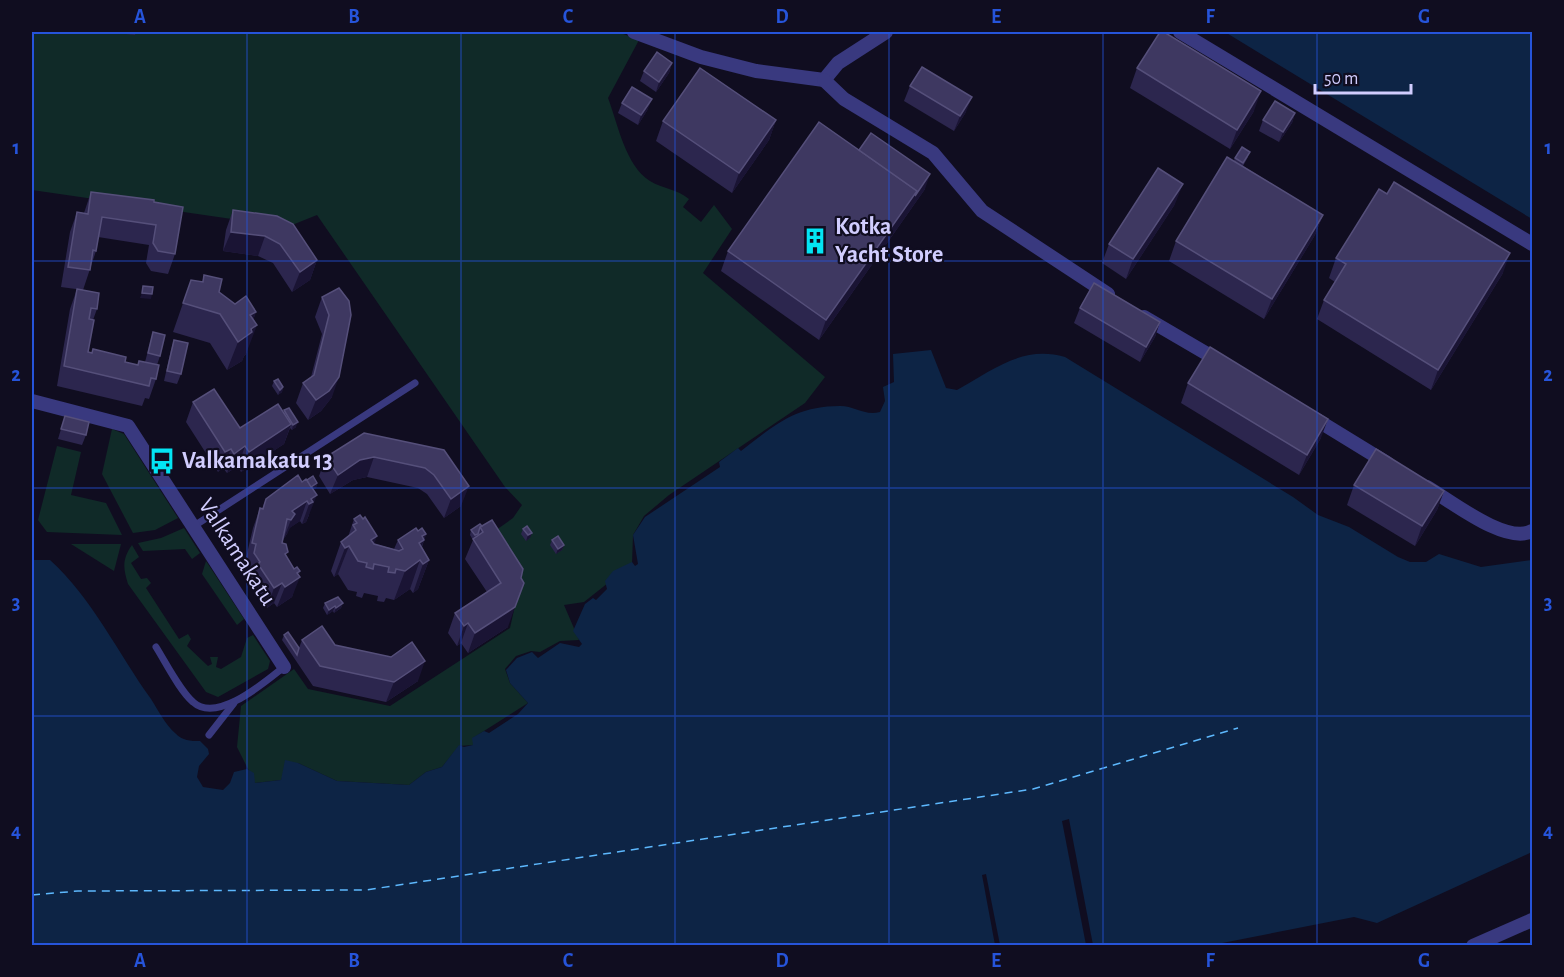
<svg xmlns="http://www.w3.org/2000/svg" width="1564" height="977" viewBox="0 0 1564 977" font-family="'Alegreya Sans',sans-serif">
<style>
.green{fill:#102a28}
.water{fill:#0d2445}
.pier{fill:#100d20}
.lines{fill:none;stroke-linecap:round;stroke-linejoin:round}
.ferry{stroke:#5db8fd;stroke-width:1.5;stroke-dasharray:8 6;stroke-linecap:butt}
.service{stroke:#39397f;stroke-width:7}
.minor{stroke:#39397f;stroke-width:14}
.wall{fill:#2c264e}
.shaded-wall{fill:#1a1434}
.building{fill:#3e3861;stroke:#554f7a;stroke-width:1.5}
.grid{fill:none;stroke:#2654da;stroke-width:1.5;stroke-opacity:0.55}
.labels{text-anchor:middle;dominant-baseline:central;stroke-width:4.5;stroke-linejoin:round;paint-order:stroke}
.poi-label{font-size:24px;font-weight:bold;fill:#d1cdfe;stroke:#100d20;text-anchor:start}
.street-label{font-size:24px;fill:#d1cdfe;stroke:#100d20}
.neatline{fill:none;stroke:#2654da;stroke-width:2}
.grid-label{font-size:20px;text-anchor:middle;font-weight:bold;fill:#2654da}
</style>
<rect width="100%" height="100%" fill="#100d20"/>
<g class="green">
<path d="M 32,32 L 618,32 L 639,40 L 608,98 C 618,124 625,165 650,181 C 663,189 677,189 689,199 L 683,207 L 701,222 L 714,205 L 732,229 L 703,273 L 825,377 L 805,403 L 669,495 L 644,516 L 633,535 L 632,564 L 584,602 L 564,605 L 579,640 L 560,641 L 540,652 L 531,651 L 516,656 L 505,669 L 510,683 L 528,703 L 473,738 L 473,745 L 459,746 L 442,767 L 426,772 L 409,785 L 337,781 L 298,763 L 284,773 L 281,780 L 255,783 L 237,747 L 241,706 L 294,669 L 308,689 L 390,706 L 510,628 L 520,583 L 489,535 L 513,518 L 522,505 L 505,487 L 317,215 L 287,227 L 32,190 Z"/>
<path d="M 112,429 L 124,434 L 178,518 L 155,530 L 133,533 L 102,474 Z"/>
<path d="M 57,446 L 81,452 L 71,495 L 106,503 L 122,535 L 47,532 L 38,520 Z"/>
<path d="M 184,528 L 200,553 L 192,559 L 185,549 L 143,551 L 138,543 L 161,538 Z"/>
<path d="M 71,544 L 121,544 L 114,571 Z"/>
<path d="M 132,545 L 139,557 L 131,563 L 141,579 L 147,578 L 151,583 L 146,588 L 179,639 L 188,634 L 191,639 L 187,646 L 208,666 L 212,664 L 210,657 L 218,657 L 216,667 L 221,669 L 241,657 L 247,638 L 253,635 L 270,661 L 268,669 L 218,697 L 206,692 L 128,584 C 123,568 122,559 132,545 Z"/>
<path d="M 206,561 L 244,619 L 237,625 L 202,574 Z"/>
</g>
<g class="water">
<path d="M 1225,32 L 1532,32 L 1532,220 L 1532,219 Z"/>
<path d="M 931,350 L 946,388 L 957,390 C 993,370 1022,345 1065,357 L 1293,497 L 1318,515 L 1349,527 L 1398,557 L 1410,562 L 1426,562 L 1439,554 L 1481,567 L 1532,560 L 1532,852 L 1377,923 L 1354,917 L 1212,945 L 32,945 L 32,560 L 50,560 C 92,598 118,653 151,699 C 158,710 165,724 175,733 C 183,741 190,741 200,741 L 208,749 L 209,754 L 199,766 L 197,777 L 203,787 L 223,790 L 230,783 L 234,772 L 247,769 L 254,773 L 255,783 L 281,780 L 285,760 L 298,763 L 337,781 L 409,785 L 426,772 L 442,767 L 459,745 L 464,747 L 473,745 L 472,738 L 484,731 L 489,733 L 518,714 L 528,703 L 510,683 L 506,670 L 517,658 L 532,652 L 538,658 L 560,643 L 579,647 L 582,644 L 573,631 L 585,604 L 593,598 L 596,600 L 607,589 L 605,581 L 613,571 L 632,562 L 635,566 L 638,564 L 633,535 L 645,517 L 720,467 L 719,462 L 738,448 L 741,451 C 774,426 794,406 840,406 C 855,406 864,416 880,412 L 885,401 L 883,387 L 894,382 L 893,354 Z"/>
</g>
<g class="pier">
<path d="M 1069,819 L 1093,945 L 1086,945 L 1062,821 Z"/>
<path d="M 986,874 L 1000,945 L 995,945 L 982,875 Z"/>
</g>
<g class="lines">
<path class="ferry" d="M 32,895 L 78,891 L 366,890 L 1033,789 L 1238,728"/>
<g class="service">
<path d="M 194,526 L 415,383"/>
<path d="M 156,647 C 166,663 180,691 193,702 C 217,724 265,682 284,667"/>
<path d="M 209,735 L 234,703"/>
</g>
<g class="minor">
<path d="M 634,32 L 701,57 L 756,71 L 824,80 L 838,63 L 886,32"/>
<path d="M 1180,32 L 1532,244"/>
<path d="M 824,80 L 844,99 L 933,153 L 982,211 L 1108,294"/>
<path d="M 1144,317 L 1221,362"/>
<path d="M 32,401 L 128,426 L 284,667"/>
<path d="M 1312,417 L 1387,463"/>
<path d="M 1427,487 C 1451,501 1506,545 1532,531"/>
<path d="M 1473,946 L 1532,920"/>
</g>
</g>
<g class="wall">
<path d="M 126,32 L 136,32 L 135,35 L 126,34 Z"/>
<path d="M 672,63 L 669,73 L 656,92 L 640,81 L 644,71 Z"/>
<path d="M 1137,68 L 1254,111 L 1230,149 L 1130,88 Z"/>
<path d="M 910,86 L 966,112 L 954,131 L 904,101 Z"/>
<path d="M 622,103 L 648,109 L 638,125 L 618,113 Z"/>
<path d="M 1295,113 L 1292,123 L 1279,142 L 1259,131 L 1263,120 Z"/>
<path d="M 776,120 L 769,140 L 732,193 L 656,141 L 663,121 Z"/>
<path d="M 859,150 L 925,189 L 819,340 L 721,271 L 728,251 Z"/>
<path d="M 1248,157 L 1243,166 L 1323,215 L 1315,235 L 1264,319 L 1169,261 L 1176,241 L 1234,161 L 1235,158 Z"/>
<path d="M 91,192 L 154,202 L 175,254 L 168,274 L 151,271 L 146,263 L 149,245 L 98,237 L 96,251 L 83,290 L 61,287 L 70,232 L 77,212 L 84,213 Z"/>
<path d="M 1175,204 L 1126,279 L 1102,263 L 1109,244 Z"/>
<path d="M 233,210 L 317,260 L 310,280 L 292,292 L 273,263 L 258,256 L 223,251 L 226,230 Z"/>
<path d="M 1336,258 L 1503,273 L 1431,390 L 1317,319 L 1324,300 L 1335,282 L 1329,278 Z"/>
<path d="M 204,275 L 219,292 L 235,304 L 256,312 L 253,320 L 246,354 L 244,356 L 242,361 L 227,370 L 210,343 L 173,332 L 191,280 L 202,282 Z"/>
<path d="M 339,288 L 332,397 L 321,411 L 308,420 L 296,403 L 303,383 L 311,377 L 322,334 L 315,317 L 322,297 Z"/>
<path d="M 77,289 L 97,309 L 93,320 L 88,352 L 92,353 L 93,349 L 125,362 L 138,365 L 145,362 L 153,332 L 160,356 L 157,365 L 156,379 L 149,399 L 145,398 L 142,406 L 57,386 L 70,309 Z"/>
<path d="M 1080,308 L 1160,322 L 1155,337 L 1140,362 L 1074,323 Z"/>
<path d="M 174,340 L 181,374 L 177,384 L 164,381 L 171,350 Z"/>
<path d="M 274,381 L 283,387 L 282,392 L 278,395 L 272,386 Z"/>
<path d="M 1188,383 L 1321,438 L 1299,475 L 1181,403 Z"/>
<path d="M 193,402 L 240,428 L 284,412 L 284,410 L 296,427 L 292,430 L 290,428 L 284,444 L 241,472 L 238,466 L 227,473 L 223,468 L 218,472 L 186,422 Z"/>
<path d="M 65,416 L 86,435 L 82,445 L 58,439 Z"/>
<path d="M 444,450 L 461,506 L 444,518 L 427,494 L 418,488 L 367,477 L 353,480 L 330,494 L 319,476 L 326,457 Z"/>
<path d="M 302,482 L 317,483 L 316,488 L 313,490 L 309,515 L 306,522 L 302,524 L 300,521 L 289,528 L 287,534 L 283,540 L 282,543 L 286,556 L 294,569 L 300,571 L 292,597 L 277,607 L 274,603 L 267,608 L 250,583 L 252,580 L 247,573 L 249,563 L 245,562 L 253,528 L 260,508 L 262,509 L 266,499 Z"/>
<path d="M 1354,485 L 1444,491 L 1437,510 L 1415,546 L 1347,505 Z"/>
<path d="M 354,519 L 375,544 L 394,549 L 398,540 L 418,531 L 426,534 L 422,547 L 429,560 L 418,589 L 413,593 L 410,589 L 394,600 L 386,598 L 384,602 L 377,601 L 378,596 L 364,593 L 362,598 L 356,596 L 357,592 L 348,590 L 338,574 L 334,577 L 331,571 L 341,542 L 348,537 Z"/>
<path d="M 492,520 L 508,627 L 468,653 L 461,643 L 457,646 L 448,633 L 455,613 L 487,592 L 465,559 L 473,540 L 470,535 L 471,530 L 482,526 Z"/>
<path d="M 523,529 L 530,538 L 526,541 L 521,534 Z"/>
<path d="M 552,540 L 564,545 L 562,550 L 556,554 L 550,545 Z"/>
<path d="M 325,603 L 343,603 L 341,608 L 334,613 L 333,611 L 327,615 L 323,608 Z"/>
<path d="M 284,635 L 299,648 L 302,640 L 335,645 L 418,681 L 386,702 L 313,686 L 282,640 Z"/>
</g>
<g class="shaded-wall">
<path d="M 672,63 L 669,73 L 656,92 L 659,82 Z"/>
<path d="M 1261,91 L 1254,111 L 1230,149 L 1237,130 Z"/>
<path d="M 972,97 L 966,112 L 954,131 L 960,116 Z"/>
<path d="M 652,99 L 648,109 L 638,125 L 641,115 Z"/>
<path d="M 1295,113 L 1292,123 L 1279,142 L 1283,132 Z"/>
<path d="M 776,120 L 769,140 L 732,193 L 739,173 Z"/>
<path d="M 930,174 L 925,189 L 819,340 L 826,320 L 917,191 Z"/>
<path d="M 1183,184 L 1175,204 L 1126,279 L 1133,259 Z"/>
<path d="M 1323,215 L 1315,235 L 1264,319 L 1272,299 Z"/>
<path d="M 231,232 L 265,236 L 258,256 L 223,251 Z"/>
<path d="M 1510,253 L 1503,273 L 1431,390 L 1438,370 Z"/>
<path d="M 317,260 L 310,280 L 292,292 L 300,272 Z"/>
<path d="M 142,293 L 152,294 L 151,299 L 140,298 Z"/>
<path d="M 256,312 L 248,335 L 251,329 L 257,325 L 246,354 L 244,356 L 242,361 L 227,370 L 238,342 L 250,315 Z"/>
<path d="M 1160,322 L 1155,337 L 1140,362 L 1146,347 Z"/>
<path d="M 339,377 L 332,397 L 321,411 L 308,420 L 316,400 Z"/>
<path d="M 283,387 L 282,392 L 278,395 L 280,390 Z"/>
<path d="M 1328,419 L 1321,438 L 1299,475 L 1307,455 Z"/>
<path d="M 298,422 L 296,427 L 292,430 L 293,425 Z"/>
<path d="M 291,424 L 284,444 L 241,472 L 249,452 Z"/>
<path d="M 245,446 L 238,466 L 227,473 L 234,454 Z"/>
<path d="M 231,449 L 223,468 L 218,472 L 225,452 Z"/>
<path d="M 374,457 L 367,477 L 353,480 L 330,494 L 338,475 L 360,460 Z"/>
<path d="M 317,483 L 316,488 L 306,494 L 307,489 Z"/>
<path d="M 469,486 L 461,506 L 444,518 L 451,499 Z"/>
<path d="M 1444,491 L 1437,510 L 1415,546 L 1422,526 Z"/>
<path d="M 317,495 L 306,522 L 302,524 L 311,499 Z"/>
<path d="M 307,501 L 300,521 L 290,528 L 287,534 L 283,540 L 291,520 L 292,511 Z"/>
<path d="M 532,533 L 530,538 L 526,541 L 528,535 Z"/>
<path d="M 426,534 L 416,563 L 420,560 L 410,589 L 394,600 L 405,571 L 422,536 Z"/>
<path d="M 377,536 L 367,565 L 371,540 Z"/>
<path d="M 564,545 L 562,550 L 556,554 L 558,549 Z"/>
<path d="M 349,546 L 338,574 L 334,577 L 345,548 Z"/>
<path d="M 429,560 L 418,589 L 413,593 L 423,564 Z"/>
<path d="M 300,571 L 298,579 L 300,577 L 292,597 L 277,607 L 285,587 L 297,573 Z"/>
<path d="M 282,583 L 274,603 L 267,608 L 274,588 Z"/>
<path d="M 343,603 L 341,608 L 334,613 L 336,608 Z"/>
<path d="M 335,606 L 333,611 L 327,615 L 329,610 Z"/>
<path d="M 515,607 L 508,627 L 468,653 L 475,633 Z"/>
<path d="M 468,623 L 461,643 L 457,646 L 464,626 Z"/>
<path d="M 425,661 L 418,681 L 386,702 L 394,682 Z"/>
</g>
<g class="building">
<path d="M 1160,32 L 1164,32 L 1261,91 L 1237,130 L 1137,68 Z"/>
<path d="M 657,52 L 672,63 L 659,82 L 644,71 Z"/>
<path d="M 922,67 L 972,97 L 960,116 L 910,86 Z"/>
<path d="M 700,68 L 776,120 L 739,173 L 663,121 Z"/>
<path d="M 632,87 L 652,99 L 641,115 L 622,103 Z"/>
<path d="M 1275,101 L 1295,113 L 1283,132 L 1263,120 Z"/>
<path d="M 819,122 L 917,191 L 826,320 L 728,251 Z"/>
<path d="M 871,133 L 930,174 L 915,196 L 917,191 L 859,150 Z"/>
<path d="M 1242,147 L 1250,152 L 1243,163 L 1235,158 Z"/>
<path d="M 1227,157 L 1323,215 L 1272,299 L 1176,241 Z"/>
<path d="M 1158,168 L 1183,184 L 1133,259 L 1109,244 Z"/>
<path d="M 1394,182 L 1510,253 L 1438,370 L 1324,300 L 1346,264 L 1336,258 L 1379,189 L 1387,194 Z"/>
<path d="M 91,192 L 154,200 L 154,202 L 183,207 L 175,254 L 158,251 L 153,243 L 156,225 L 102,217 L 96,251 L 93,250 L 90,270 L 68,267 L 77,212 L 88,214 Z"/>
<path d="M 233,210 L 277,216 L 293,224 L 317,260 L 300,272 L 280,244 L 265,236 L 231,232 Z"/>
<path d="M 204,275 L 222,279 L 219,292 L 235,304 L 246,296 L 256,312 L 250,315 L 257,325 L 251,329 L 252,332 L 238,342 L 220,314 L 183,303 L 191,280 L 203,282 Z"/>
<path d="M 1094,283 L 1160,322 L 1146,347 L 1080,308 Z"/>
<path d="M 143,286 L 153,287 L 152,294 L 142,293 Z"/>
<path d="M 339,288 L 349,301 L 351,315 L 339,377 L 329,391 L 316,400 L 303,383 L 314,375 L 329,315 L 322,297 Z"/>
<path d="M 77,289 L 99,293 L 97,309 L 91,308 L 89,319 L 94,320 L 88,352 L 92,353 L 93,349 L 126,357 L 125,362 L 138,365 L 139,361 L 159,365 L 156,379 L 151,378 L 149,386 L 64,366 Z"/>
<path d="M 153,332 L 165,335 L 160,356 L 148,353 Z"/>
<path d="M 174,340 L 188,343 L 181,374 L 167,371 Z"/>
<path d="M 1210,347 L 1328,419 L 1307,455 L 1188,383 Z"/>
<path d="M 278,379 L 283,387 L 280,390 L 274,381 Z"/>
<path d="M 214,389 L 240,428 L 278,404 L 291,424 L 249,452 L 245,446 L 234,454 L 231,449 L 225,452 L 193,402 Z"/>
<path d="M 289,408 L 298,422 L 293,425 L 284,410 Z"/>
<path d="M 65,416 L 89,422 L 86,435 L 61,429 Z"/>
<path d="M 364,433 L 444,450 L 469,486 L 451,499 L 434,475 L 425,468 L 374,457 L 360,460 L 338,475 L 326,457 Z"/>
<path d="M 1376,449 L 1444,491 L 1422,526 L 1354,485 Z"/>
<path d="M 298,475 L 302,482 L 306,479 L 317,495 L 311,499 L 313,502 L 309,504 L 307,501 L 292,511 L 295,514 L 291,520 L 287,519 L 282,543 L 286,544 L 288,552 L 285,554 L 294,569 L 297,567 L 300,571 L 297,573 L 300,577 L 285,587 L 282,583 L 274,588 L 258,564 L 260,562 L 254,553 L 256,544 L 252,543 L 260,508 L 263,509 L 266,499 Z"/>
<path d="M 313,476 L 317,483 L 311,487 L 307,480 Z"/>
<path d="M 360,515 L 363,519 L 365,517 L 377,536 L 371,540 L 374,544 L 399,551 L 403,549 L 398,540 L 416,528 L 418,531 L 422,528 L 426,534 L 422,536 L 424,540 L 419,543 L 429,560 L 423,564 L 420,560 L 405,571 L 396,569 L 395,573 L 388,572 L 389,567 L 374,564 L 373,569 L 366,567 L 367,563 L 358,561 L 349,546 L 345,548 L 341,542 L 356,530 L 353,525 L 357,523 L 354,519 Z"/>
<path d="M 492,520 L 523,569 L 521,578 L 524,583 L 515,607 L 475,633 L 468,623 L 464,626 L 455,613 L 501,583 L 473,539 L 483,532 L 480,527 Z"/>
<path d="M 480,524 L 482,526 L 480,527 L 478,534 L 475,535 L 471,530 Z"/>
<path d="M 527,526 L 532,533 L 528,535 L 523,529 Z"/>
<path d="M 558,536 L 564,545 L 558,549 L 552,540 Z"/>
<path d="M 338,597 L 343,603 L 336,608 L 335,606 L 329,610 L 325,603 Z"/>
<path d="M 322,626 L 335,645 L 391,657 L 412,642 L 425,661 L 394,682 L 320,666 L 302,640 Z"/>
<path d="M 288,632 L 299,648 L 297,655 L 284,635 Z"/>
</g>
<path class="grid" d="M 247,32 L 247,946M 461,32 L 461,946M 675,32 L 675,946M 889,32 L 889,946M 1103,32 L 1103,946M 1317,32 L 1317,946M 32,261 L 1532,261M 32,488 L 1532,488M 32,716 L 1532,716"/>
<defs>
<g id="building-bare" transform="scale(2.07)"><path d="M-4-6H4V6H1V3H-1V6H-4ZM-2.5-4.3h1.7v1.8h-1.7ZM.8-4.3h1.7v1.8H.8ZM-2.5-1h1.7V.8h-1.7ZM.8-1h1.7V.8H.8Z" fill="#03e5f4" stroke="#100d20" stroke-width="2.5" paint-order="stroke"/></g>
<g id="bus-bare" transform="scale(2.07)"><path d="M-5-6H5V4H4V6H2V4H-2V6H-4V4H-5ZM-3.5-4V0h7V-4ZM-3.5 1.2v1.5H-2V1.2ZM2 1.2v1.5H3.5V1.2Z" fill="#03e5f4" stroke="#100d20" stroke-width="2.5" paint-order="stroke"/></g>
</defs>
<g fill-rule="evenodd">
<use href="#building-bare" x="815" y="241"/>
<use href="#bus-bare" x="162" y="461"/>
</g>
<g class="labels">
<g class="poi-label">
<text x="835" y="227">Kotka<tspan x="835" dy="28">Yacht Store</tspan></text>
<text x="182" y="461">Valkamakatu 13</text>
</g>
<g class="street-label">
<text transform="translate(237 552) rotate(57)">Valkamakatu</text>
</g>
</g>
<rect width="1564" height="977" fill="none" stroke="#100d20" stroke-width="66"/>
<path d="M1315 84v9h96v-9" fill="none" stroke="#d1cdfe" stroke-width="3"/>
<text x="1324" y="84" font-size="18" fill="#d1cdfe" stroke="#100d20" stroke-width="4.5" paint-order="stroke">50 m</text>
<rect x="33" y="33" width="1498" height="911" class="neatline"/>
<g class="grid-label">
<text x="140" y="23">A</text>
<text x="354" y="23">B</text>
<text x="568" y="23">C</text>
<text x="782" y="23">D</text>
<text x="996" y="23">E</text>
<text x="1210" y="23">F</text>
<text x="1424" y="23">G</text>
<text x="16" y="154">1</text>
<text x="1548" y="154">1</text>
<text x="16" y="381">2</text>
<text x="1548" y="381">2</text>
<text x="16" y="609">3</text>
<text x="1548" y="609">3</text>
<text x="16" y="837">4</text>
<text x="1548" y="837">4</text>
<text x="140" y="967">A</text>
<text x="354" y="967">B</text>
<text x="568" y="967">C</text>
<text x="782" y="967">D</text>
<text x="996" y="967">E</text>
<text x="1210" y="967">F</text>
<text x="1424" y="967">G</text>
</g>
</svg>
